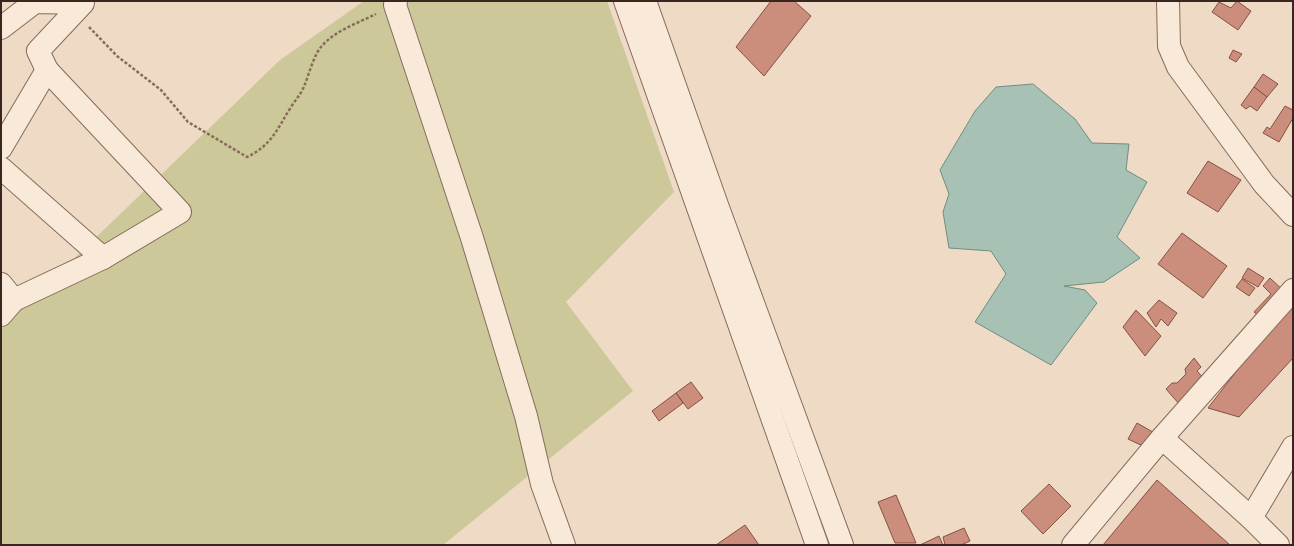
<svg xmlns="http://www.w3.org/2000/svg" width="1294" height="546" viewBox="0 0 1294 546" font-family="Spectral,serif">
<style>
.green{fill:#ccc899}
.water{fill:#a7c1b4;stroke:#6d8f81}
.building{fill:#cb8e7c;stroke:#875042}
.lines{fill:none;stroke-linecap:round;stroke-linejoin:round}
.minor-casing{stroke:#886b5b;stroke-width:24}
.path{stroke:#886b5b;stroke-width:2.5;stroke-dasharray:3 2;stroke-linecap:butt}
.minor{stroke:#f8e9d8;stroke-width:22}
</style>
<rect width="100%" height="100%" fill="#eedac5"/>
<path class="green" d="M 364,1 L 607,1 L 674,192 L 566,302 L 633,391 L 443,545 L 1,545 L 1,329 L 280,60 Z"/>
<path class="water" d="M 1033,84 L 1075,119 L 1092,143 L 1129,144 L 1126,170 L 1147,182 L 1117,237 L 1140,258 L 1104,282 L 1064,286 L 1085,290 L 1097,303 L 1051,365 L 975,322 L 1006,274 L 991,251 L 949,248 L 943,212 L 949,194 L 940,170 L 975,111 L 996,87 Z"/>
<g class="building">
<path d="M 771,1 L 794,1 L 811,16 L 764,76 L 736,47 Z"/>
<path d="M 1237,1 L 1251,11 L 1238,30 L 1212,12 L 1219,2 L 1231,8 Z"/>
<path d="M 1233,50 L 1242,54 L 1236,62 L 1229,58 Z"/>
<path d="M 1263,74 L 1278,84 L 1267,97 L 1254,87 Z"/>
<path d="M 1254,87 L 1267,97 L 1257,111 L 1250,106 L 1246,109 L 1241,105 Z"/>
<path d="M 1285,106 L 1293,110 L 1293,118 L 1279,142 L 1263,133 L 1267,127 L 1270,129 Z"/>
<path d="M 1208,161 L 1241,180 L 1218,212 L 1187,193 Z"/>
<path d="M 1182,233 L 1227,266 L 1203,298 L 1158,264 Z"/>
<path d="M 1248,268 L 1264,278 L 1258,287 L 1242,278 Z"/>
<path d="M 1270,278 L 1285,292 L 1260,317 L 1254,312 L 1271,294 L 1263,286 Z"/>
<path d="M 1242,279 L 1255,288 L 1249,296 L 1236,287 Z"/>
<path d="M 1159,300 L 1177,313 L 1168,326 L 1161,319 L 1156,327 L 1147,313 Z"/>
<path d="M 1293,307 L 1293,358 L 1239,417 L 1208,408 L 1280,315 Z"/>
<path d="M 1136,310 L 1161,336 L 1145,356 L 1123,327 Z"/>
<path d="M 1194,358 L 1201,367 L 1197,371 L 1205,380 L 1180,405 L 1166,389 L 1172,383 L 1177,383 L 1186,374 L 1185,369 Z"/>
<path d="M 691,382 L 703,398 L 688,409 L 676,393 Z"/>
<path d="M 676,393 L 683,403 L 659,421 L 652,411 Z"/>
<path d="M 1137,423 L 1158,435 L 1147,448 L 1128,439 Z"/>
<path d="M 1157,480 L 1230,545 L 1103,545 Z"/>
<path d="M 1049,484 L 1071,506 L 1043,534 L 1021,511 Z"/>
<path d="M 896,495 L 916,543 L 895,543 L 878,502 Z"/>
<path d="M 745,525 L 759,545 L 716,545 Z"/>
<path d="M 964,528 L 970,541 L 961,545 L 945,545 L 943,537 Z"/>
<path d="M 939,536 L 943,545 L 920,545 Z"/>
</g>
<g class="lines">
<g class="minor-casing">
<g id="minor">
<path d="M 396,1 L 395,5 L 472,238 L 526,416 L 542,484 L 564,545"/>
<path d="M 625,1 L 817,545"/>
<path d="M 645,1 L 717,205 L 842,545"/>
<path d="M 1168,1 L 1169,46 L 1178,67 L 1264,184 L 1293,215"/>
<path d="M 1,28 L 35,2 L 83,3 L 38,51 L 47,70 L 180,212 L 103,258 L 14,300 L 1,315"/>
<path d="M 1,148 L 47,70"/>
<path d="M 1,168 L 103,258"/>
<path d="M 1,284 L 14,300"/>
<path d="M 1162,438 L 1251,518 L 1278,545"/>
<path d="M 1251,518 L 1293,447"/>
<path d="M 1073,545 L 1162,438 L 1293,290"/>
</g>
</g>
<path class="path" d="M 89,27 L 117,56 L 161,90 L 188,122 L 247,157 C 272,145 277,129 291,107 C 296,99 302,93 305,84 C 309,74 314,55 321,47 C 334,31 358,23 376,14"/>
<use href="#minor" class="minor"/>
</g>
<rect width="1294" height="546" fill="none" stroke="#39271f" stroke-width="4"/>
</svg>
